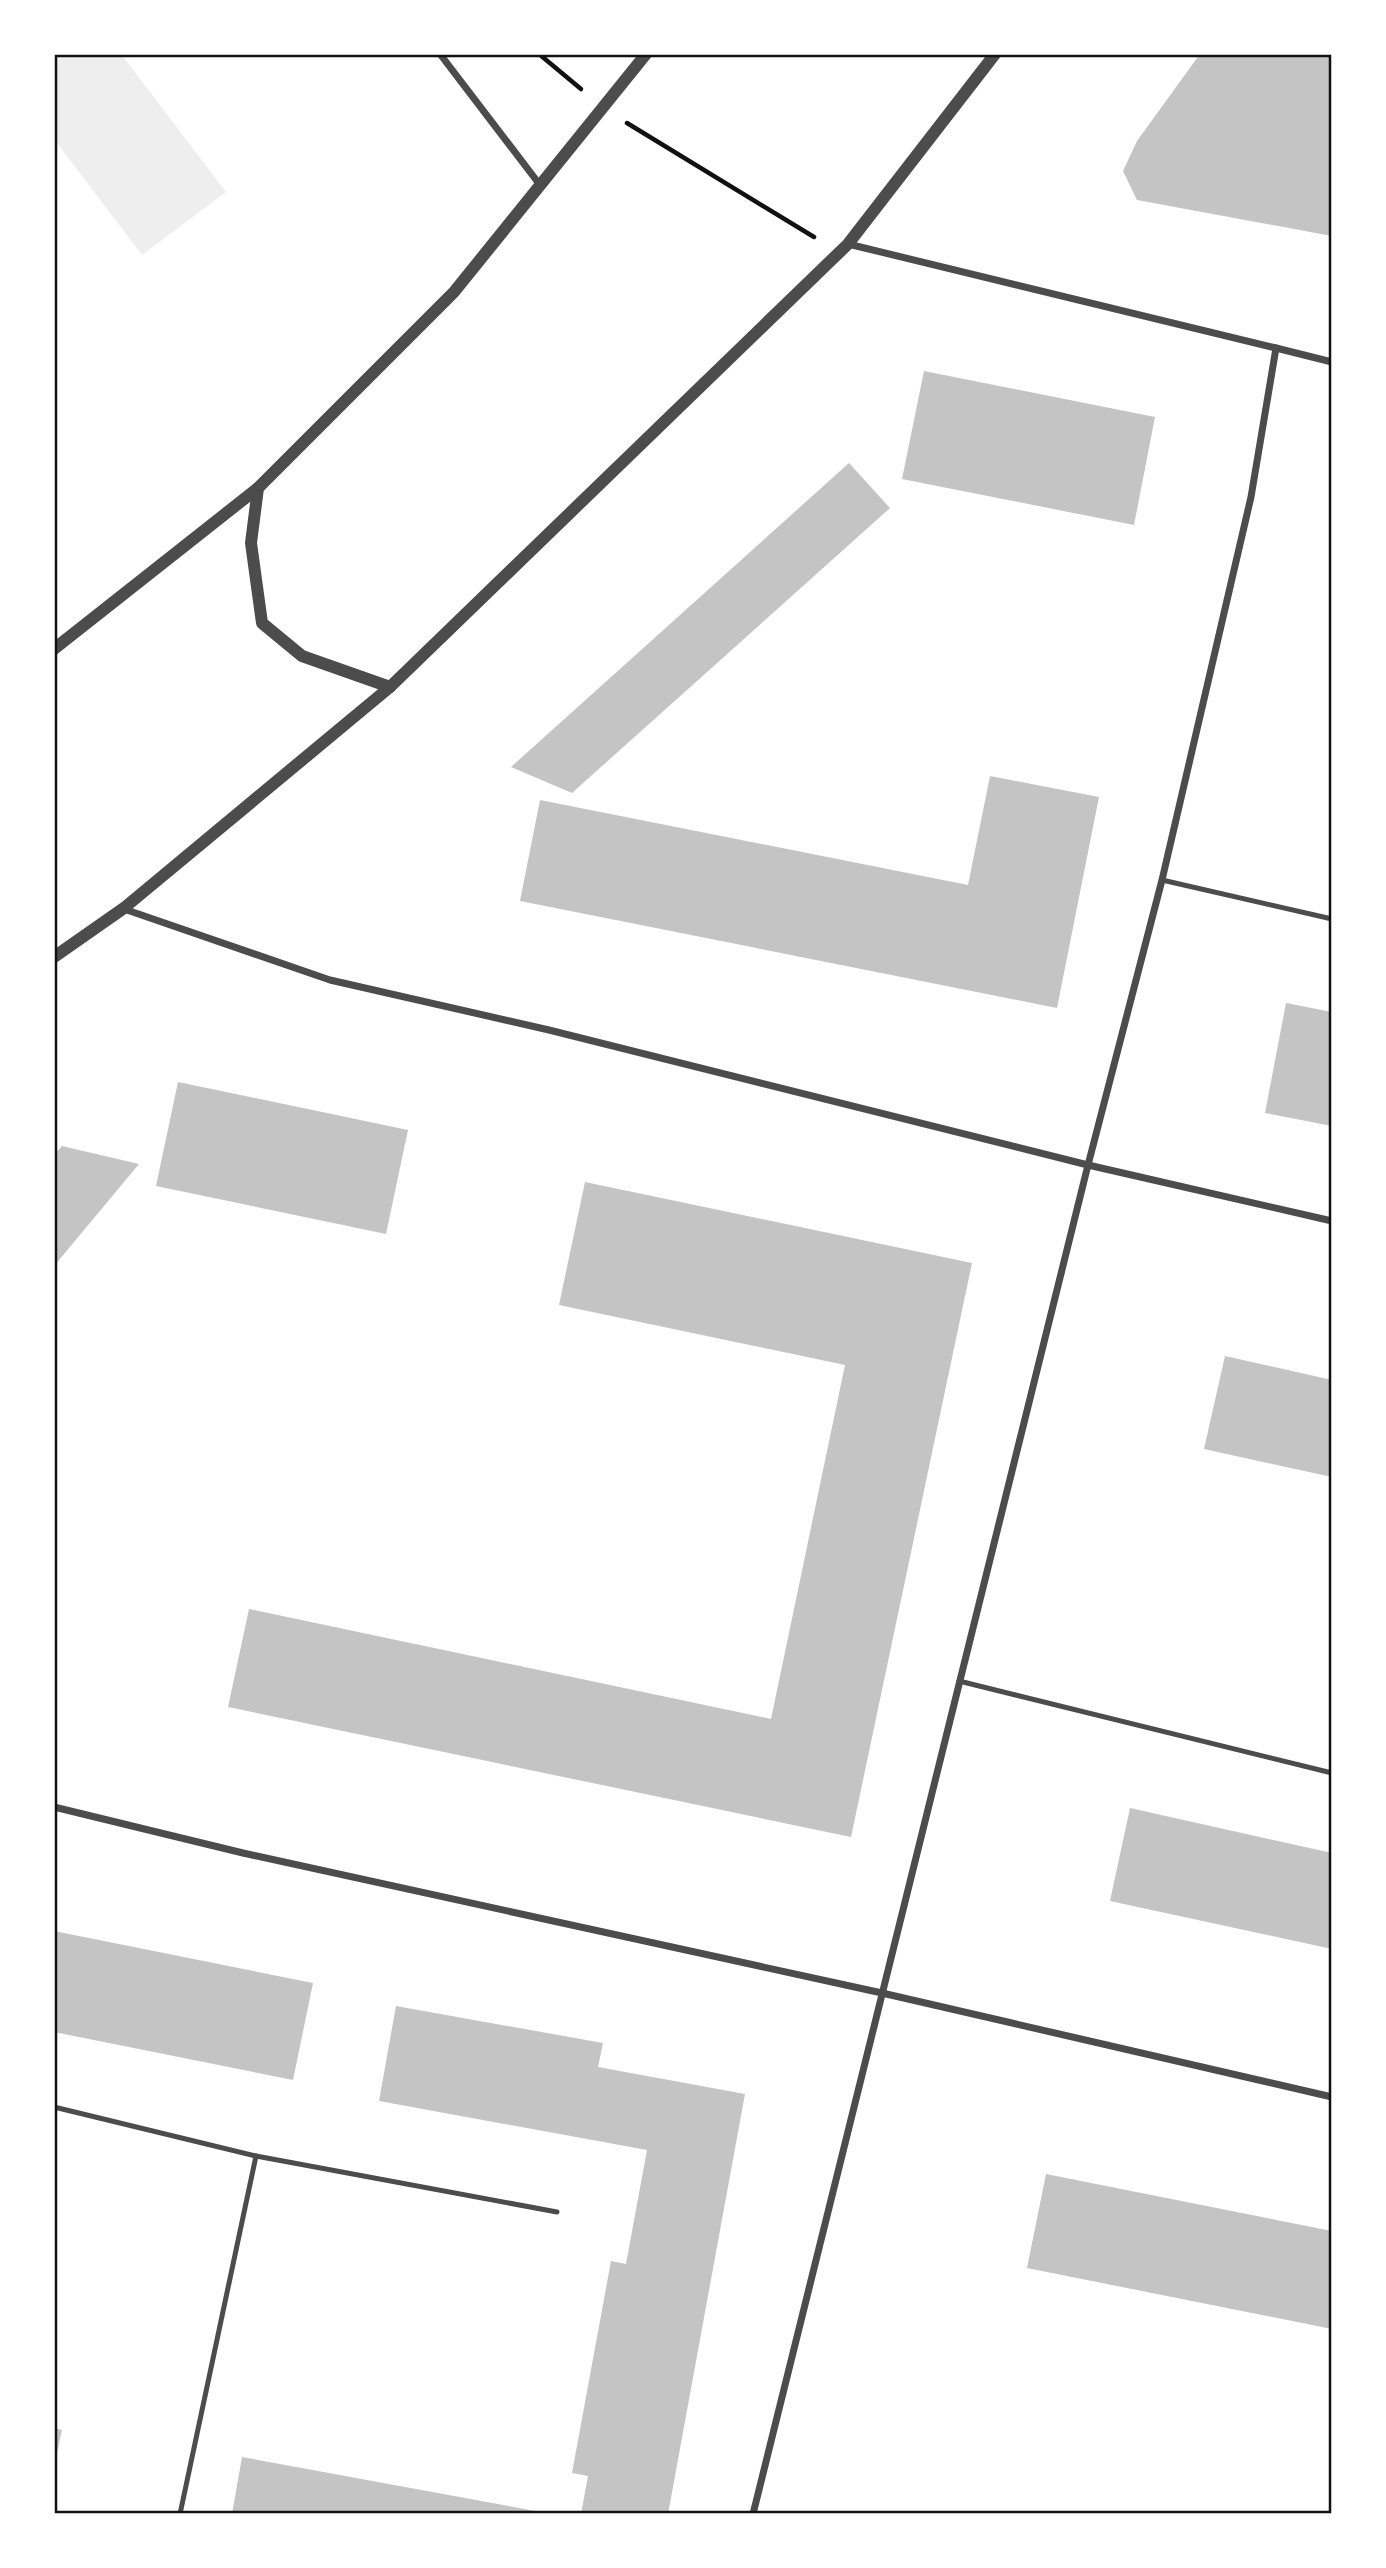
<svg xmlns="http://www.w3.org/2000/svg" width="1386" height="2568" viewBox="0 0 1386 2568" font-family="Overpass,sans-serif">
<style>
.green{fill:#eee}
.building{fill:#c4c4c4}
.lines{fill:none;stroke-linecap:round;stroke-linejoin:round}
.path{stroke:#111;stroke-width:4.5}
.service{stroke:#4c4c4c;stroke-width:5}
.minor{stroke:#4c4c4c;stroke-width:7}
.tertiary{stroke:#4c4c4c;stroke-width:12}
.neatline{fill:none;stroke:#111;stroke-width:2.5}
</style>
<rect width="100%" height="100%" fill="#fff"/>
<path class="green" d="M 54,54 L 121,54 L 226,192 L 142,255 L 54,139 Z"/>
<g class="building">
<path d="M 1200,54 L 1332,54 L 1332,236 L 1137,200 L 1123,171 L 1137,141 Z"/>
<path d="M 924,371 L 1155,417 L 1134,525 L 902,479 Z"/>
<path d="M 849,463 L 890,508 L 572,793 L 511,767 Z"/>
<path d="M 990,776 L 1099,797 L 1057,1008 L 520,901 L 540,800 L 968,885 Z"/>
<path d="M 1286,1003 L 1332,1012 L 1332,1126 L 1265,1113 Z"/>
<path d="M 178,1082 L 408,1130 L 386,1234 L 156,1186 Z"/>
<path d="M 62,1146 L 139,1164 L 54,1266 L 54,1155 Z"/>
<path d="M 585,1182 L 972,1263 L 851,1837 L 228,1707 L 249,1609 L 771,1719 L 845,1365 L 559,1305 Z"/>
<path d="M 1225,1356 L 1332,1380 L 1332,1477 L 1204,1449 Z"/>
<path d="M 1130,1808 L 1332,1853 L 1332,1949 L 1110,1901 Z"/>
<path d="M 54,1931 L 313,1983 L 293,2080 L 54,2032 Z"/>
<path d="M 396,2006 L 603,2043 L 598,2067 L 745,2094 L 668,2514 L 581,2514 L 588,2476 L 572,2473 L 611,2261 L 626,2264 L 647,2150 L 379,2101 Z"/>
<path d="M 1046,2174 L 1332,2231 L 1332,2329 L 1027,2268 Z"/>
<path d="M 54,2428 L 62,2430 L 55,2463 L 54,2463 Z"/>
<path d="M 242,2457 L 541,2512 L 541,2514 L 232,2514 Z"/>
</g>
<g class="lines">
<g class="path">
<path d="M 539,54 L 581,89"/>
<path d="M 627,123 L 814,237"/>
</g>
<g class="service">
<path d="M 1162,880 L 1332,919"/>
<path d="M 959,1681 L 1332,1773"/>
<path d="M 54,2107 L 256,2156 L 557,2212"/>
<path d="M 180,2514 L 256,2156"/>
</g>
<g class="minor">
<path d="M 440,54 L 540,185"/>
<path d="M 1276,348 L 1332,362"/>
<path d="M 124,909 L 330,980 L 549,1030 L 1088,1165 L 1332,1221"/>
<path d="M 54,1807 L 243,1853 L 882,1993 L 1332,2097"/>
<path d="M 753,2514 L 1088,1165 L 1162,880 L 1251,497 L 1276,348 L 848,244"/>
</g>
<g class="tertiary">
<path d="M 258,488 L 251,543 L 262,623 L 302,656 L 390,687"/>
<path d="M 54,649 L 258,488 L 454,292 L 646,54"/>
<path d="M 54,957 L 124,908 L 390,687 L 848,244 L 995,54"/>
</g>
</g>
<rect width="1386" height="2568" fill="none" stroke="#ffffff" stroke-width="112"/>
<rect x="56" y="56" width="1274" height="2456" class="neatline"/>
</svg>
